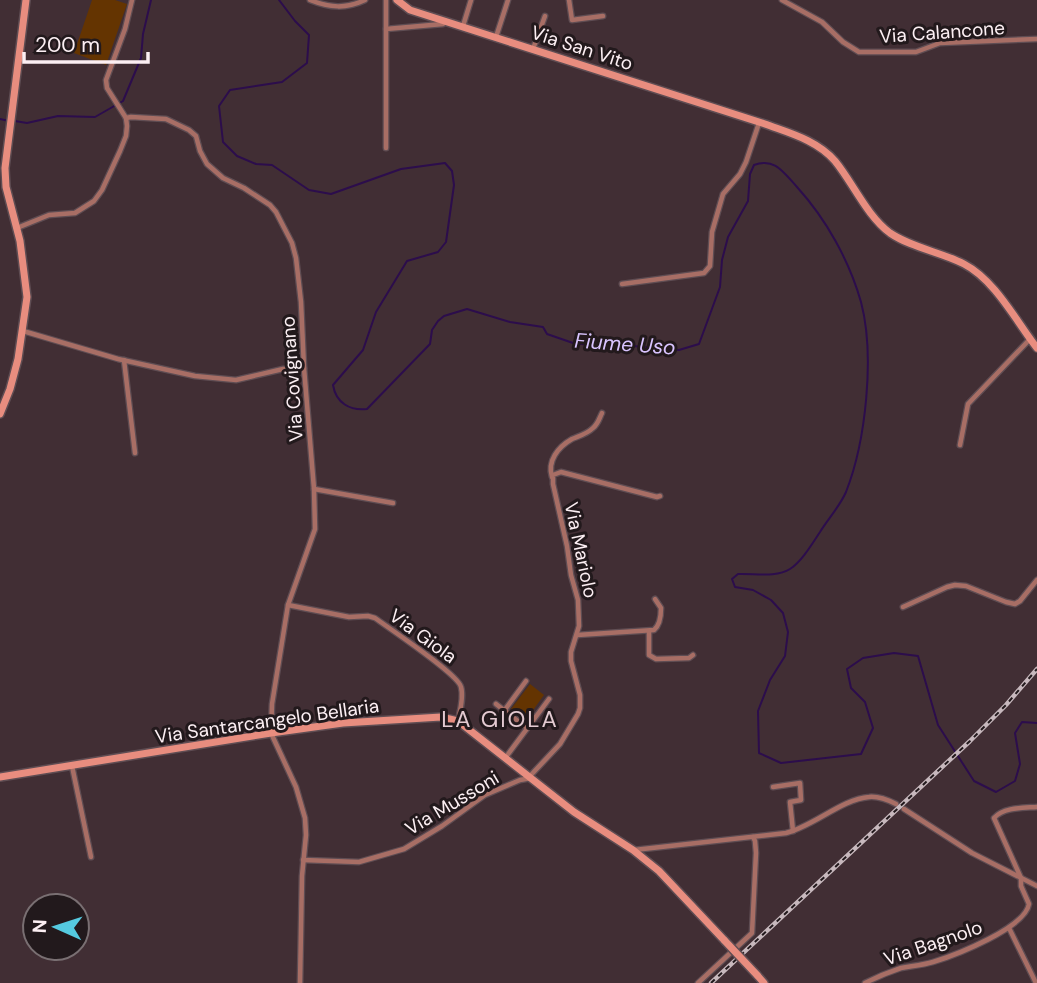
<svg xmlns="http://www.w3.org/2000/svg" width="1037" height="983" viewBox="0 0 1037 983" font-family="'DM Sans',sans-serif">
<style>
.green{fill:#643401}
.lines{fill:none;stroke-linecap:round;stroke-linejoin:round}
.stream{stroke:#2c0d4c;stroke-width:2}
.street-casing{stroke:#5f4d53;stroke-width:7}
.secondary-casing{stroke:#5f4d53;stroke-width:10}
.street{stroke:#a86e65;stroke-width:4.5}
.secondary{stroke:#e88d7f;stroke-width:7}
.rail-casing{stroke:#c7b8bd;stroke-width:4.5}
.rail{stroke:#22191c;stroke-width:2;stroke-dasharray:5;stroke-linecap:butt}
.secondary-bridge-casing{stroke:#5f4d53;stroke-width:10;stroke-linecap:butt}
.secondary-bridge{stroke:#e88d7f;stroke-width:7}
.labels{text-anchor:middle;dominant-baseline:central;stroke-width:6;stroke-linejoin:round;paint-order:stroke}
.street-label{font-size:19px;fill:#fceff3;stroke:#22191c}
.water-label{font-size:21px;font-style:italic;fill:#d9c4ff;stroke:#22191c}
.quarter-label{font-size:23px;letter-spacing:2px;fill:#e3cad1;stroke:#22191c}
</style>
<rect width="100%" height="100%" fill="#412e34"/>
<g class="green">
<path d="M 92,0 L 115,0 L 127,4 L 106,65 L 74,53 Z"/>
<path d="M 530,684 L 544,695 L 526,720 L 511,709 Z"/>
</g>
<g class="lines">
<g class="stream">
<path d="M 279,0 L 295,21 L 309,35 L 307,63 L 282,82 L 230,90 L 219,106 L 223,142 L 237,156 L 256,164 L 272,165 L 309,190 L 331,194 L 401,169 L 445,163 L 452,171 L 454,185 L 446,242 L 438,252 L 407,261 L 376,312 L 363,350 L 333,385 C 336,403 350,411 367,409 L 430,344 L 432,330 L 438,321 L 444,316 L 467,309 L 510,322 L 543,327 L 547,334 L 573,343 L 607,347 L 633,346 L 679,350 L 699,344 L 720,287 L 722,260 L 728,237 L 748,201 L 750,174 L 754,165 C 775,157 784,173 797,187 C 826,219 849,260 861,302 C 875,355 866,441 846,492 C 840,506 828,519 820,532 C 812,544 802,561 790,569 C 776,578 753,573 738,574 L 732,579 L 735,587 L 753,590 L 771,600 L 783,613 L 788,632 L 785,656 L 770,680 L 758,711 L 759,753 L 781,763 L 861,754 L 873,728 L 865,702 L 851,688 L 847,669 L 863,658 L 894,653 L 918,656 L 938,725 L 974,781 L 996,792 L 1015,781 L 1020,764 L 1015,733 L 1022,722 L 1037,723"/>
<path d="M 0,119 L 9,121"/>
<path d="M 15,121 L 27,123 L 58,116 L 95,117 L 123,101 L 141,58 L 143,34 L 151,0"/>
</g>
<g class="street-casing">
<g id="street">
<path d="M 310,0 C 330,8 346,9 365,0"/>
<path d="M 569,0 L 572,20 L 603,16"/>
<path d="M 782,0 L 822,22 L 843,42 L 859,52 L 916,52 L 940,43 L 1037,39"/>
<path d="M 463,26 L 471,0"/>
<path d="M 386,29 L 443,24 L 446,21"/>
<path d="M 496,37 L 508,0"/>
<path d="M 533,49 L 545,16"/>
<path d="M 126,118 L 131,117 L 166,119 L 189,130 L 196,136 L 200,151 L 207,164 L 223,178 L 244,188 L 270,205 L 276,212 L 292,243 L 296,258 L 301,302 L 304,368 L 314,489 L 315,529 L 288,605 L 272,704 L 271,733 L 296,787 L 305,818 L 306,835 L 302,876 L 300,983"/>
<path d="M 386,148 L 386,0"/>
<path d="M 17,228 L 49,215 L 75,213 L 94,201 L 102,190 L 120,151 L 126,136 L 127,126 L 126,118 L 107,88 L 106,80 L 125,29 L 132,0"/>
<path d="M 622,284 L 704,273 L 710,266 L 712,232 L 723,194 L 740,174 L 746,162 L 759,123"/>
<path d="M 23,331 L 118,359 L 195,376 L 236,380 L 283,369 L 304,368"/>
<path d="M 124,360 L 135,453"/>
<path d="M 960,445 L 968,404 L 1030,339"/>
<path d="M 552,477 C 547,461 558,447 572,439 C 579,436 587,434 593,428 C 598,424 599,419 602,413"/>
<path d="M 314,489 L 393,503"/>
<path d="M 288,605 L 349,617 L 368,616 L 375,618 C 390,629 458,674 461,687 C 464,697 460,711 458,721"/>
<path d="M 903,607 L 947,587 L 955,585 L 966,586 L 1006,602 L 1015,604 L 1020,601 L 1037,580"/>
<path d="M 649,631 L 649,655 L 656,659 L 689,658 L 693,655"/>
<path d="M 577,635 L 654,630 C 660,625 661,616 661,608 L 655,599"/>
<path d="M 496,704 L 527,728"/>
<path d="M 504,711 L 526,681"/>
<path d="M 506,757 L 549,699"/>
<path d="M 72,766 L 91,857"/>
<path d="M 530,776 L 560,744 L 578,714 L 580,708 L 580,695 L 571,661 L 571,652 L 579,626 L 578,600 L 571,575 L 567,546 L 553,484 L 553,475 L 561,472 L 657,497 L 660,496"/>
<path d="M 773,787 L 800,783 L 801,800 L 790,802 L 793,831"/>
<path d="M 904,809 L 972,853 L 1037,886"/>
<path d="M 634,850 L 786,833 C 814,826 842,799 869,797 C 879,796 888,800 896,804"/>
<path d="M 303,860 L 359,862 L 404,849 L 442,826 L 485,795 L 520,780 L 531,778"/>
<path d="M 1009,928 L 1036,983"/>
<path d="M 698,983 L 752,933 L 756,853 L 755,841 L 753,837"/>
<path d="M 865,983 C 877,977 889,972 901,968 C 912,966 923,965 933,962 C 956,955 1025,928 1029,904 L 1021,886 L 1021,878 L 994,818 C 1004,807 1023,808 1037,807"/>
</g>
</g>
<g class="secondary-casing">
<g id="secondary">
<path d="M 397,0 L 410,10 L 765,124 C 789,133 817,140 835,161 C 853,183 867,216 890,233 C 912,248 941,252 964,264 C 995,280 1016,321 1037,348"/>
<path d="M 0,414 L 10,389 L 18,359 L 27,297 L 20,241 L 6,187 L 5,168 L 26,0"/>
<path d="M 0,777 L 271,733 L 343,723 L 441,717 L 458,721 L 574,812 L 633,850 L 659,871 L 725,941"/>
<path d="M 757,975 L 764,983"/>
</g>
</g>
<use href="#street" class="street"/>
<use href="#secondary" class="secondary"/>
<g class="rail-casing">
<path id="rail" d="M 711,983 L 970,741 L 1006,705 L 1037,669"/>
</g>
<use href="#rail" class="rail"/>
<g class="secondary-bridge-casing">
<path id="secondary-bridge" d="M 725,941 L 757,975"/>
</g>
<use href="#secondary-bridge" class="secondary-bridge"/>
</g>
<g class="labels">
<g class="street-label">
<text transform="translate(942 32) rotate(-4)">Via Calancone</text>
<text transform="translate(582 48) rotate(18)">Via San Vito</text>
<text transform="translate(292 379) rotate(-94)">Via Covignano</text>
<text transform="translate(581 550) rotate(78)">Via Mariolo</text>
<text transform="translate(423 636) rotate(36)">Via Giola</text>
<text transform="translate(267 721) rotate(-8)">Via Santarcangelo Bellaria</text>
<text transform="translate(452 803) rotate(-31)">Via Mussoni</text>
<text transform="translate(933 943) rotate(-19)">Via Bagnolo</text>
</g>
<g class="water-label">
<text transform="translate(625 344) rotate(4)">Fiume Uso</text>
</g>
<g class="quarter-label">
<text x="500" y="719">LA GIOLA</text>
</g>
</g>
<g transform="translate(56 927) rotate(273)"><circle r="33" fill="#22191c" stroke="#796f72" stroke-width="2"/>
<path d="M0-5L12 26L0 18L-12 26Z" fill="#55cae0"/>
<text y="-10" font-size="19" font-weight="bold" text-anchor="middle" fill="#fceff3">N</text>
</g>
<path d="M24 52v10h124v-10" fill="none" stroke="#fceff3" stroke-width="3.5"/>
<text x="35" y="52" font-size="21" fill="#fceff3" stroke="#22191c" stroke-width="5" paint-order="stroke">200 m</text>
</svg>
